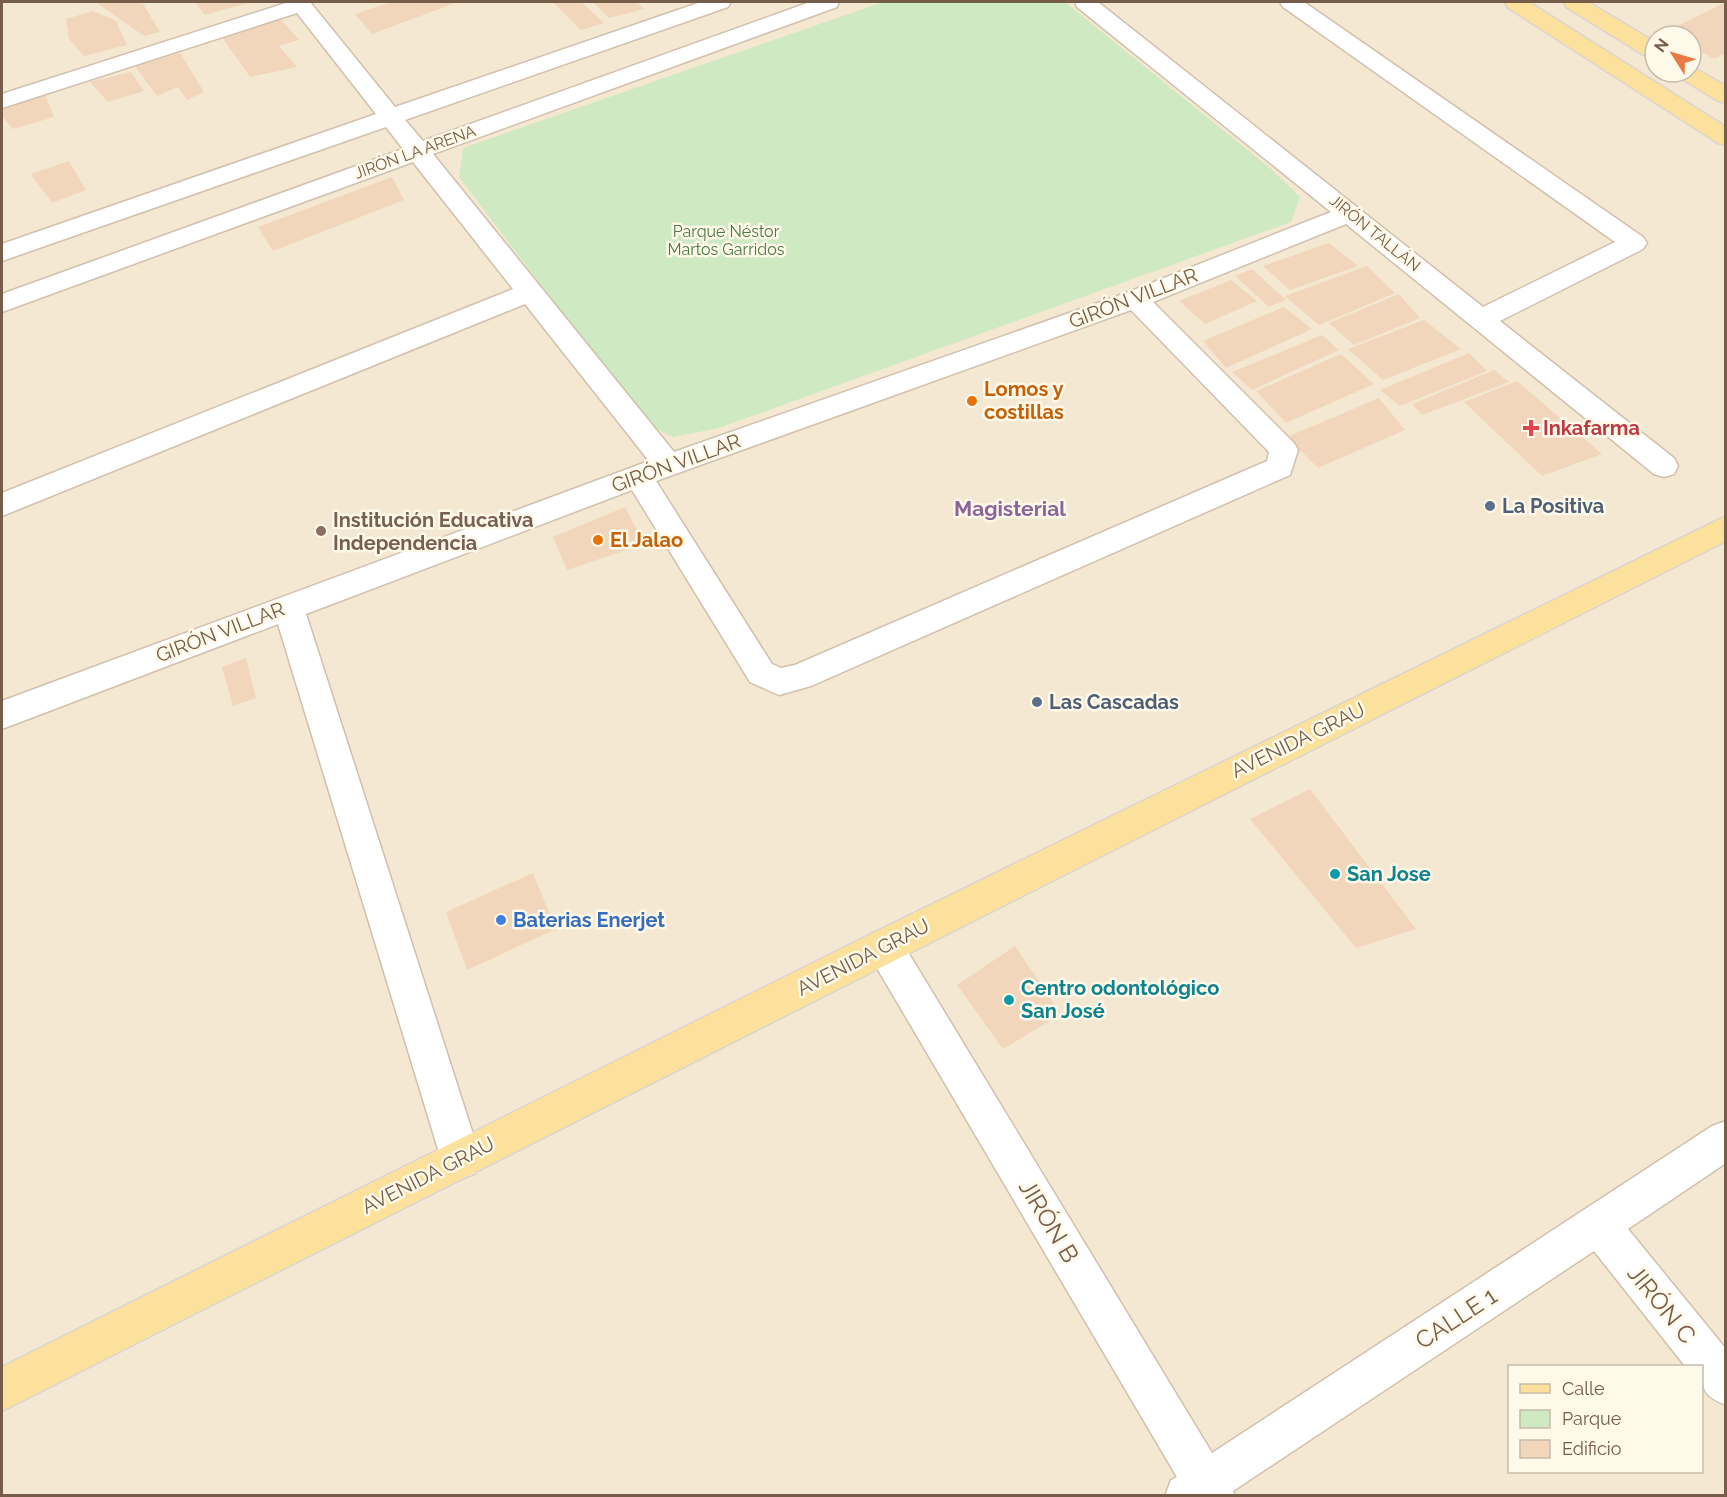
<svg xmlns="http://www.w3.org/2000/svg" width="1727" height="1497" viewBox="0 0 1727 1497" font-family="Raleway,sans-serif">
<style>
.residential{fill:#f4e8d2;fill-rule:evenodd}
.green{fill:#cfeac2}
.building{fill:#f2d6bb}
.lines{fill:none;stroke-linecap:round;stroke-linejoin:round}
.minor-casing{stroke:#d0c0ad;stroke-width:3}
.major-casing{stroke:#dbd5d0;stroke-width:3}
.minor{fill:#fff;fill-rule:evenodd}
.major{fill:#fce19c;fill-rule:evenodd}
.food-dot{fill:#e8710a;stroke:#fff9ea;stroke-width:2}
.health-dot{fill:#e0444e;stroke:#fff9ea;stroke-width:2}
.service-dot{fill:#5c6f8a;stroke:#fff9ea;stroke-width:2}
.education-dot{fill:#8d6e63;stroke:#fff9ea;stroke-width:2}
.culture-dot{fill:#0f9aa8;stroke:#fff9ea;stroke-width:2}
.shop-dot{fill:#3f7fe0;stroke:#fff9ea;stroke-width:2}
.labels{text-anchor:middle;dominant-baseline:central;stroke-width:5;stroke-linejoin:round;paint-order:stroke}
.far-street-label{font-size:16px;fill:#755d49;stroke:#fff9ea}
.far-park-label{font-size:16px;fill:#4c7b41;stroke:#fff9ea}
.street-label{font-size:20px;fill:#755d49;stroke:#fff9ea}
.food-label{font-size:20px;font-weight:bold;fill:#c56008;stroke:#fff9ea;text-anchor:start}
.health-label{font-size:20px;font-weight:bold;fill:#be3a42;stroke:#fff9ea;text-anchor:start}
.service-label{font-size:20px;font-weight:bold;fill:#4e5e75;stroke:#fff9ea;text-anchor:start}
.education-label{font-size:20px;font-weight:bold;fill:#785e54;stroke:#fff9ea;text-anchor:start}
.culture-label{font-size:20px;font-weight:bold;fill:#0d838f;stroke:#fff9ea;text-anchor:start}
.shop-label{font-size:20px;font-weight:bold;fill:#366cbe;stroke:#fff9ea;text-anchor:start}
.neighbourhood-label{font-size:21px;font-weight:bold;fill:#8c6499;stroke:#fff9ea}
.near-street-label{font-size:24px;fill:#755d49;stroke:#fff9ea}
</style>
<rect width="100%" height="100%" fill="#fcf5e4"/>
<path class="residential" d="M 2,2 L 1725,2 L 1725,1495 L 2,1495 ZM 1655,36 L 1691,36 L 1691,72 L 1655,72 ZM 1510,1366 L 1702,1366 L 1702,1472 L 1510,1472 Z"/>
<path class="green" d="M 883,2 L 1065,2 L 1271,169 L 1300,197 L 1291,222 L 719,428 L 673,437 L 646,424 L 459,177 L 463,148 Z"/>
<g class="building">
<path d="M 102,2 L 142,2 L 160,32 L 144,36 L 97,3 Z"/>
<path d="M 195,2 L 252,2 L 205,15 Z"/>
<path d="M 391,2 L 458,2 L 372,34 L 355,14 Z"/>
<path d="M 553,2 L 581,2 L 604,23 L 581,30 Z"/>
<path d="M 593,2 L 637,2 L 644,9 L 609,18 Z"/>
<path d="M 1726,2 L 1726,53 L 1714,59 L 1691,46 L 1691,36 L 1673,36 L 1665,32 Z"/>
<path d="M 93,11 L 116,21 L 127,45 L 84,56 L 69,39 L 66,19 Z"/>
<path d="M 280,18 L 299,40 L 279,46 L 297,67 L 250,77 L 221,36 Z"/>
<path d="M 180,53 L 204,92 L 187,100 L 178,87 L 157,96 L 135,66 Z"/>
<path d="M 131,72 L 144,91 L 108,102 L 90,82 Z"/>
<path d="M 45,94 L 54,117 L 13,129 L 2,116 L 2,109 Z"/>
<path d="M 69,161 L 86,190 L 52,203 L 31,174 Z"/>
<path d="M 392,177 L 404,200 L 273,251 L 258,227 Z"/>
<path d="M 1329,243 L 1358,266 L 1290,290 L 1263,266 Z"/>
<path d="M 1367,266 L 1395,293 L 1319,325 L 1285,296 Z"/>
<path d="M 1252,269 L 1286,300 L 1269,307 L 1235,276 Z"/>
<path d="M 1231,280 L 1257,301 L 1205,324 L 1179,301 Z"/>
<path d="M 1399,294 L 1420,318 L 1354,345 L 1329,323 Z"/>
<path d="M 1284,307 L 1312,329 L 1226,368 L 1203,341 Z"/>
<path d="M 1424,320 L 1461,349 L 1383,380 L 1348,349 Z"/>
<path d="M 1322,335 L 1339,350 L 1252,390 L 1232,372 Z"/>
<path d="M 1469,353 L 1487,371 L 1400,406 L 1380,390 Z"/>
<path d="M 1341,354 L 1374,384 L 1286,423 L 1256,391 Z"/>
<path d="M 1494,370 L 1509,382 L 1422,415 L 1412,404 Z"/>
<path d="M 1517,381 L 1602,454 L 1542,476 L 1464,402 Z"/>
<path d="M 1379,398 L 1405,430 L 1318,468 L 1287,437 Z"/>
<path d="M 625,507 L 644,544 L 567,570 L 553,537 Z"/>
<path d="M 246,658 L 256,698 L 233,706 L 222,667 Z"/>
<path d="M 1310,789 L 1416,929 L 1356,948 L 1250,819 Z"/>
<path d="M 533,873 L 556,929 L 467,970 L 446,912 Z"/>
<path d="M 1015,946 L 1061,1014 L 1003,1049 L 957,985 Z"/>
</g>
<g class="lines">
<g class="minor-casing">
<g id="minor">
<path d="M 289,2 L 310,2 L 395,107 L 701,2 L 731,2 L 728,7 L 405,120 L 423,141 L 810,2 L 839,2 L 837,7 L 433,154 L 674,452 L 1126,293 L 1331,212 L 1077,7 L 1075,2 L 1098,2 L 1483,307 L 1615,242 L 1283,7 L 1280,2 L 1304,2 L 1643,237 L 1647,243 L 1643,249 L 1500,321 L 1674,458 L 1678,466 L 1674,474 L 1664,477 L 1654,474 L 1346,224 L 1153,302 L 1294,443 L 1298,450 L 1290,475 L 811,686 L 779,695 L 750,682 L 632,490 L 306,614 L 481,1159 L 475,1173 L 461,1179 L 447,1173 L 441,1159 L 278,624 L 2,729 L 2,701 L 649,461 L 525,304 L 2,516 L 2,493 L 513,289 L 413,162 L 2,312 L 2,294 L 403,149 L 386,127 L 2,261 L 2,244 L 376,114 L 297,13 L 2,108 L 2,94 ZM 1131,310 L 1269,452 L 1267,461 L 795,665 L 781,668 L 772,664 L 656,481 Z"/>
<path d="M 884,929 L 897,934 L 1212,1453 L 1712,1126 L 1726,1121 L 1726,1163 L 1628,1229 L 1726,1349 L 1726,1405 C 1703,1396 1702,1390 1702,1366 L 1685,1366 L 1594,1251 L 1233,1491 L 1235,1496 L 1165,1496 L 1171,1480 L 1177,1477 L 871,958 L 866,946 L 871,934 Z"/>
</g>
</g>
<g class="major-casing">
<g id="major">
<path d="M 1505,2 L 1529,2 L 1726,127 L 1726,145 L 1718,143 L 1507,7 Z"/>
<path d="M 1564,2 L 1588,2 L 1655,42 L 1655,59 L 1647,57 L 1566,7 Z"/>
<path d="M 1691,66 L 1726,86 L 1726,103 L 1718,101 L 1679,77 L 1676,72 L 1691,72 Z"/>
<path d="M 1726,516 L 1726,541 L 2,1411 L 2,1367 L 871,934 Z"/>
</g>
</g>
<use href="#minor" class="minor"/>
<use href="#major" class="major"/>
</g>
<g class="food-dot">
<circle cx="972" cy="401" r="6"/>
<circle cx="598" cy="540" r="6"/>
</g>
<path class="health-dot" d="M1528 419h6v6h6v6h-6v6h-6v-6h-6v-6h6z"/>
<g class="service-dot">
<circle cx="1490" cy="506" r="6"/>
<circle cx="1037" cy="702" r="6"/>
</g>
<circle class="education-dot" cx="321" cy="531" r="6"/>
<g class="culture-dot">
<circle cx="1335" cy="874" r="6"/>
<circle cx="1009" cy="1000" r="6"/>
</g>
<circle class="shop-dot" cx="501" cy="920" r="6"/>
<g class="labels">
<g class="far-street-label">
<text transform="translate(415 152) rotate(-20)">JIRÓN LA ARENA</text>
<text transform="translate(1375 233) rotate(39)">JIRÓN TALLÁN</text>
</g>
<g class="far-park-label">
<text x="726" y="231">Parque Néstor<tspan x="726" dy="18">Martos Garridos</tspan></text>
</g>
<g class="street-label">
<text transform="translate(1133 298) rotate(-21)">GIRÓN VILLAR</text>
<text transform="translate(676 463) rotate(-20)">GIRÓN VILLAR</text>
<text transform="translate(220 632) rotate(-21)">GIRÓN VILLAR</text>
<text transform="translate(1298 740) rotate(-26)">AVENIDA GRAU</text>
<text transform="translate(863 957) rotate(-27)">AVENIDA GRAU</text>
<text transform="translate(428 1175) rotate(-27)">AVENIDA GRAU</text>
</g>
<g class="food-label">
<text x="984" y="389">Lomos y<tspan x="984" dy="23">costillas</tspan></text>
<text x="610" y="540">El Jalao</text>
</g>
<g class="health-label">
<text x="1543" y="428">Inkafarma</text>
</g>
<g class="service-label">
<text x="1502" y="506">La Positiva</text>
<text x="1049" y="702">Las Cascadas</text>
</g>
<g class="education-label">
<text x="333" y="520">Institución Educativa<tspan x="333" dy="23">Independencia</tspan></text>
</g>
<g class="culture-label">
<text x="1347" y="874">San Jose</text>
<text x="1021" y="988">Centro odontológico<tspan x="1021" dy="23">San José</tspan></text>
</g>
<g class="shop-label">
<text x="513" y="920">Baterias Enerjet</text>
</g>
<g class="neighbourhood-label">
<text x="1010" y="508">Magisterial</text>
</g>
<g class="near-street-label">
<text transform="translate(1049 1221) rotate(59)">JIRÓN B</text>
<text transform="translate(1662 1304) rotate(51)">JIRÓN C</text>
<text transform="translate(1456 1318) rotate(-33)">CALLE 1</text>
</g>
</g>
<rect width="1727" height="1497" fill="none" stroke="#755d49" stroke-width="6"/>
<rect x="1508" y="1365" width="195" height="108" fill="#fff9ea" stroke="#c8bbaa" stroke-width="1.5"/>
<rect x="1520" y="1384" width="30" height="9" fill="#fce19c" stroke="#c8bbaa" stroke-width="1.5"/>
<text x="1562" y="1395" font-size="18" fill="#755d49">Calle</text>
<rect x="1520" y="1410" width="30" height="18" fill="#cfeac2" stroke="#c8bbaa" stroke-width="1.5"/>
<text x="1562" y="1425" font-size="18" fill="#755d49">Parque</text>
<rect x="1520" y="1440" width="30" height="18" fill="#f2d6bb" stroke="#c8bbaa" stroke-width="1.5"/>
<text x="1562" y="1455" font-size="18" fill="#755d49">Edificio</text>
<g transform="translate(1673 54) rotate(307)"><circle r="28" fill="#fff9ea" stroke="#c8bbaa" stroke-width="1.5"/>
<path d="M0-4.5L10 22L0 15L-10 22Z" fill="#e87a47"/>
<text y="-9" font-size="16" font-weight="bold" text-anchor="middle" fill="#755d49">N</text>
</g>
</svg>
